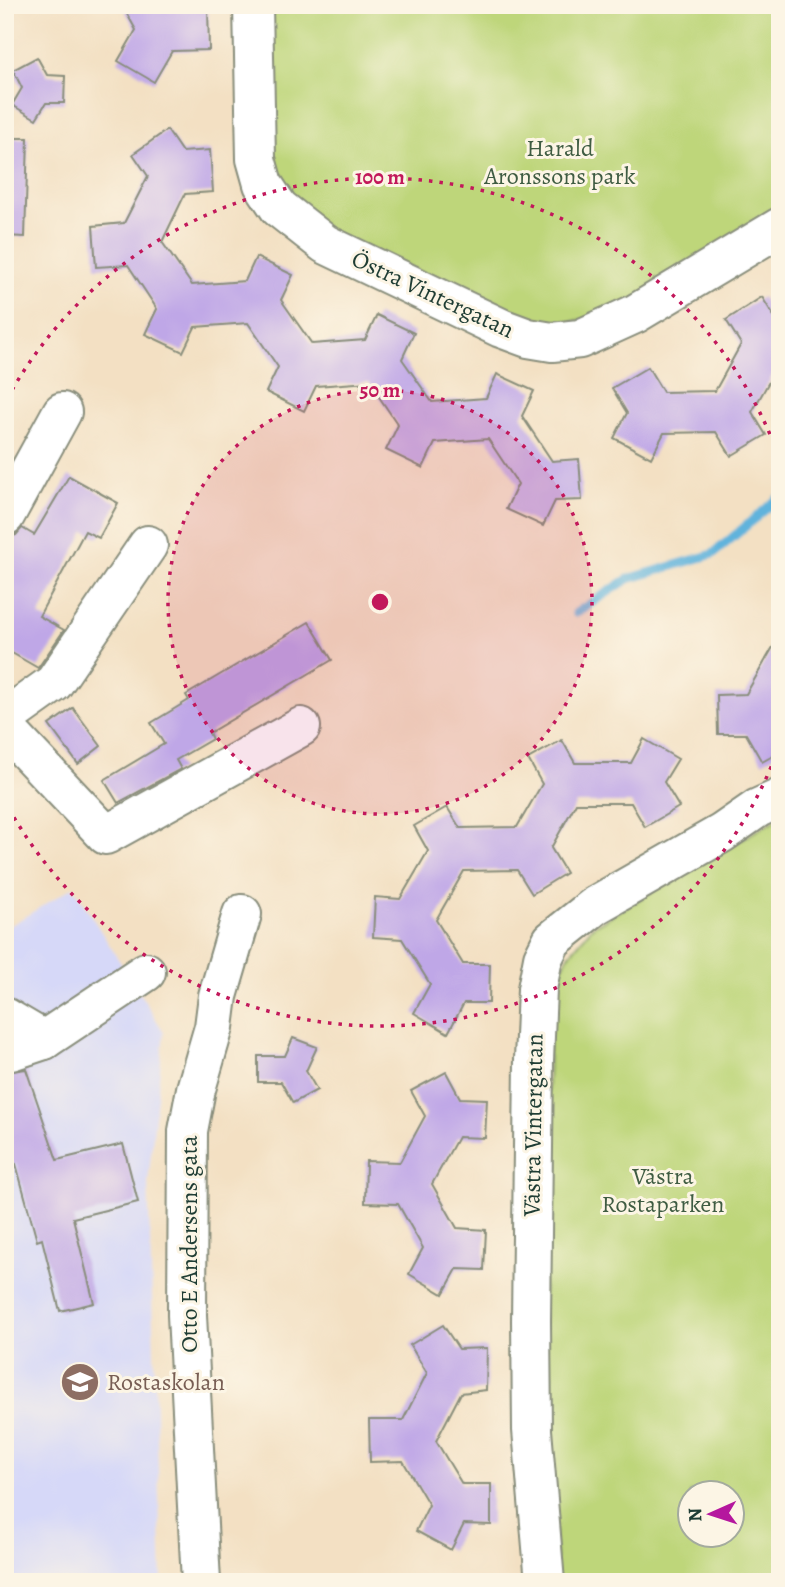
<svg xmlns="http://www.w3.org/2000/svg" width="785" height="1587" viewBox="0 0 785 1587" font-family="Alegreya,serif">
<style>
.built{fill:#d6d8f8}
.green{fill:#bed67a;stroke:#6e8a57;stroke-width:2;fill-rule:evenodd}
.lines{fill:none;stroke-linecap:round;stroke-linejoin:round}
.stream{stroke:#60b3dc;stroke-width:9}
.building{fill:#bfa7e7}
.minor-casing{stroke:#898e7c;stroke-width:42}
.minor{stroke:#fff;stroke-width:38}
.ring{fill:none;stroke:#c2185b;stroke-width:3.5;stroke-dasharray:3.5 7}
.labels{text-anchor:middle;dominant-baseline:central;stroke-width:6;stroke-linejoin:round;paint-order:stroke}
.park-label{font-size:24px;fill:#3f5c42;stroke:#fcf5e5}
.street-label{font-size:24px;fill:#1f3d34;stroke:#fcf5e5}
.education-label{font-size:24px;fill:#785e54;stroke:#fcf5e5;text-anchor:start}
.centre{fill:#c2185b;stroke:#fcf5e5;stroke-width:3.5}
.ring-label{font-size:21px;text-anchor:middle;font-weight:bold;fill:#c2185b;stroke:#fcf5e5;stroke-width:6;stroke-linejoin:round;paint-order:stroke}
</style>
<rect width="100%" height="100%" fill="#fcf5e5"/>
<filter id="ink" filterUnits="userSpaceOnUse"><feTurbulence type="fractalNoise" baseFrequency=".0143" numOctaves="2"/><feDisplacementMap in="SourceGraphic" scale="14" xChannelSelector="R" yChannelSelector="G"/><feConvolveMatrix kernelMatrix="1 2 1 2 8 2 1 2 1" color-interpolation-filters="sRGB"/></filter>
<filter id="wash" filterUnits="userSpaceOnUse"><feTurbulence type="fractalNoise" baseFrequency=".00686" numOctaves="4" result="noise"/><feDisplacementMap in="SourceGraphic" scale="28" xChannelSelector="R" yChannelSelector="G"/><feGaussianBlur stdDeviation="1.57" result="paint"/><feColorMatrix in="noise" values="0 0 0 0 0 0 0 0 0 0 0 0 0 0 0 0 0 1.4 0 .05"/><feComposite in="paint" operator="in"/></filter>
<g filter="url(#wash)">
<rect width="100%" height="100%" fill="#f3e0c3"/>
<path class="built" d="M 73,887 L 164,1032 L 148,1182 L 162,1582 L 5,1582 L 5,929 Z"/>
<g class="green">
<path d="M 266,5 L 780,5 L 780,213 L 615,312 L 545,328 L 330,232 L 296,206 L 272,167 Z"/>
<path d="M 780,817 L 780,1582 L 557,1582 L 543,1306 L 549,1037 L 558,976 L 569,955 L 592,927 ZM 690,1492 L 732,1492 L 732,1534 L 690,1534 Z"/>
</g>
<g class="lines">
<path class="stream" d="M 576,613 L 628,579 L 713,554 L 780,497"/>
</g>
<g id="blocks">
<g class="building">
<path d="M 122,5 L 208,7 L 209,50 L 172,51 L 154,82 L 118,61 L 136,30 Z"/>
<path d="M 37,57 L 47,75 L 65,76 L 64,103 L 46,103 L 36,119 L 12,105 L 22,88 L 13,70 Z"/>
<path d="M 167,130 L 182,152 L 210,150 L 213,192 L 185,194 L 162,242 L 192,285 L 245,281 L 256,257 L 293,275 L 281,300 L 312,344 L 365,340 L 377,315 L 414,333 L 402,359 L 432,402 L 486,398 L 497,374 L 534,391 L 522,416 L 552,461 L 579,459 L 582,500 L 555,501 L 543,526 L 506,509 L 518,484 L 488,439 L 435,443 L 423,468 L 386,450 L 398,425 L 369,382 L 316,386 L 304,411 L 266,392 L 278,367 L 248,323 L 195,327 L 183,352 L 145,334 L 157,309 L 128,265 L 96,267 L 93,226 L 124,223 L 148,176 L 133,154 Z"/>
<path d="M 5,138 L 28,138 L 25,237 L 5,236 Z"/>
<path d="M 762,297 L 780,326 L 780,362 L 752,412 L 766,435 L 731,456 L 716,432 L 664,433 L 651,458 L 614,438 L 627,413 L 612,388 L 648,367 L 663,392 L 715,391 L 741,344 L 726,320 Z"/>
<path d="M 69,476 L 118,503 L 99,538 L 85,531 L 39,616 L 64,630 L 38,668 L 5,649 L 5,538 L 16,535 L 22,528 L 34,535 Z"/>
<path d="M 309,622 L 332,660 L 209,733 L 212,739 L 176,760 L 181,769 L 118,803 L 104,780 L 164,744 L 151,723 L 189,700 L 186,695 Z"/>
<path d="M 780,635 L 780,752 L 762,762 L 746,734 L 718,734 L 717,695 L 746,694 Z"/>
<path d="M 73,708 L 101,746 L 78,764 L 49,725 Z"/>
<path d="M 644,739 L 678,759 L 664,782 L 679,807 L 645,827 L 631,803 L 576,803 L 551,848 L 566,873 L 532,894 L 517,870 L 464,871 L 436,920 L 463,964 L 490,964 L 489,1003 L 464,1003 L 448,1033 L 414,1013 L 430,984 L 402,939 L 373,937 L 375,897 L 400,899 L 428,851 L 414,826 L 447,807 L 460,828 L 517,827 L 542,784 L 528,759 L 562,740 L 575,763 L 631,763 Z"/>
<path d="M 293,1038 L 317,1047 L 306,1071 L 317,1090 L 293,1103 L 281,1082 L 258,1082 L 258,1056 L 285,1056 Z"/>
<path d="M 26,1069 L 57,1160 L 123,1144 L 138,1202 L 73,1218 L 94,1303 L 60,1311 L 42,1239 L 37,1241 L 16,1164 L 5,1167 L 5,1072 Z"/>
<path d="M 446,1072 L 460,1098 L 487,1099 L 485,1138 L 458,1137 L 432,1184 L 457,1228 L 486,1230 L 484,1270 L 457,1269 L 443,1294 L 409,1274 L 423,1248 L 398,1204 L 365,1203 L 366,1161 L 400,1162 L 425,1116 L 411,1091 Z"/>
<path d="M 443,1325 L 459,1349 L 487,1348 L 486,1390 L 461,1393 L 436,1441 L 462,1484 L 491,1484 L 491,1525 L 464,1524 L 451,1550 L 416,1531 L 429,1505 L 403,1461 L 370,1462 L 369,1420 L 403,1420 L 427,1373 L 410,1345 Z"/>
</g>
</g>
</g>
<g filter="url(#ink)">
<use href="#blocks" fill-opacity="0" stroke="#898e7c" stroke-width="2"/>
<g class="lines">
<g class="minor-casing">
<g id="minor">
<path d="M 253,5 L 256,159 L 263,184 L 279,208 L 325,244 L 501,328 L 528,338 L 552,342 L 580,339 L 635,314 L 780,227"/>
<path d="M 5,516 L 62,412"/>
<path d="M 5,718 L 54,683 L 148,545"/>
<path d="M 5,728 L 106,835 L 301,727"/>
<path d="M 5,1017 L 44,1040"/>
<path d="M 11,1051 L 44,1040 L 146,972"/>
<path d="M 201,1582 L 187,1315 L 188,1131 L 196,1089 L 214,1027 L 218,996 L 242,914"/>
<path d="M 545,1582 L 532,1430 L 531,1321 L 534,1060 L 537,989 L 543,958 L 552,940 L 596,905 L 722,833 L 758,808 L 780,798"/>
</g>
</g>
<use href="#minor" class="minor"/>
</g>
</g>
<circle cx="380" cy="602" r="212" fill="#c2185b" fill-opacity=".12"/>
<g class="ring">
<circle cx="380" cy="602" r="212"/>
<path d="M779 747A425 425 0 0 1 7 805M7 399A425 425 0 0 1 779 457"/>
</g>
<defs>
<g id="school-disc" transform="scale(2.0125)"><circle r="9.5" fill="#8d6e63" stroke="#fcf5e5"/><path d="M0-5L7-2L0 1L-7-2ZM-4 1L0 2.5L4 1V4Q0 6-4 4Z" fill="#fff"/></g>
</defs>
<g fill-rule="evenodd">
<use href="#school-disc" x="80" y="1382"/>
</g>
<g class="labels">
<g class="park-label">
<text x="560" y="148">Harald<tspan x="560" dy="28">Aronssons park</tspan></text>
<text x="663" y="1176">Västra<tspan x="663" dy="28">Rostaparken</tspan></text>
</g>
<g class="street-label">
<text transform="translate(433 294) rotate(25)">Östra Vintergatan</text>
<text transform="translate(533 1125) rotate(-89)">Västra Vintergatan</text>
<text transform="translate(189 1244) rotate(-90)">Otto E Andersens gata</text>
</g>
<g class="education-label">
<text x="107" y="1382">Rostaskolan</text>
</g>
</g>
<circle cx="380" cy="602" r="10" class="centre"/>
<g class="ring-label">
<text x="380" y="184">100 m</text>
<text x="380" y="397">50 m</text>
</g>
<rect width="785" height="1587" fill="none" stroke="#fcf5e5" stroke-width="28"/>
<g transform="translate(711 1514) rotate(267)"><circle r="33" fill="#fcf5e5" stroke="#a4ab9e" stroke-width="2"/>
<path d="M0-5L12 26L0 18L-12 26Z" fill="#b5179e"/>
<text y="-10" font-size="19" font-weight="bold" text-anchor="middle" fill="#1f3d34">N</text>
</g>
</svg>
